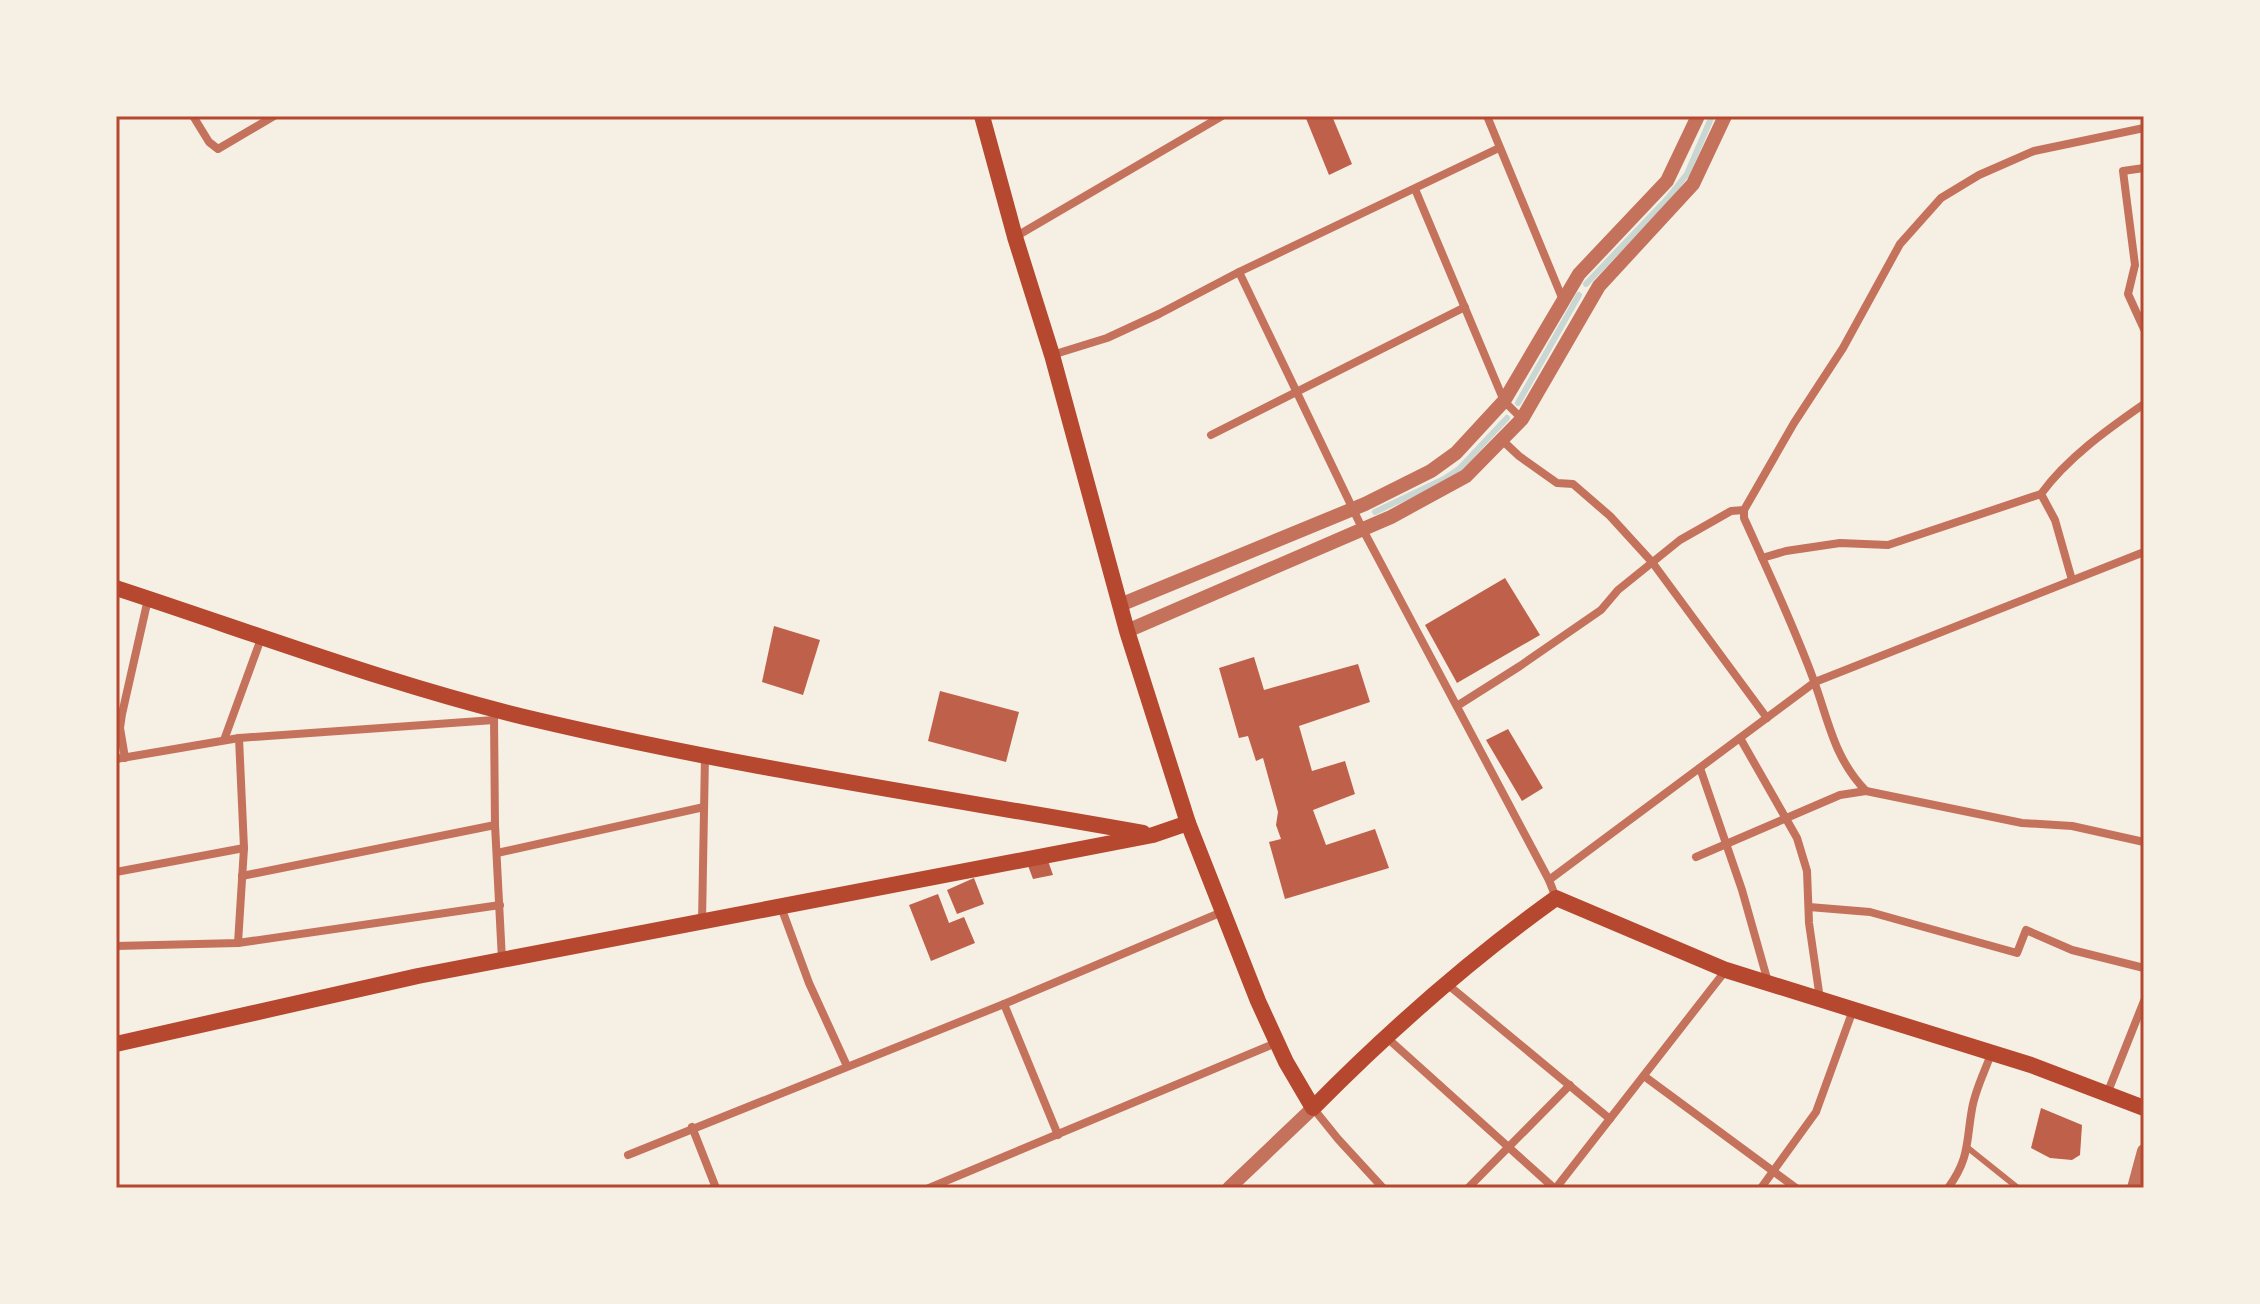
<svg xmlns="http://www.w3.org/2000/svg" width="2260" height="1304" viewBox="0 0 2260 1304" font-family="'PT Sans',sans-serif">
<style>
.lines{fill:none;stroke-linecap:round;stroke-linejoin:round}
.stream{stroke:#c9d6d2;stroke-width:6}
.building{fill:#bf614a}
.service{stroke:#c5725c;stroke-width:6}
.minor{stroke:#c5725c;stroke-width:8}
.tertiary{stroke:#c5725c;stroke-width:14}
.secondary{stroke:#b5482f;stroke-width:16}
.neatline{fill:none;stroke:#b5482f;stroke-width:3}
</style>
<rect width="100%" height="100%" fill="#f6efe4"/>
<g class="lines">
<g class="stream">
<path d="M 1586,284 L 1667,199 L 1687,174 L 1712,116"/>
<path d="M 1518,403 L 1579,295"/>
<path d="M 1375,512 L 1444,479 L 1459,469 L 1507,418"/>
</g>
</g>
<g class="building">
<path d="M 1305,116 L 1332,116 L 1352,164 L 1329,175 Z"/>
<path d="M 1505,578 L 1540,635 L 1457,683 L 1425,625 Z"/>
<path d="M 774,626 L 820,640 L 803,695 L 762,682 Z"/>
<path d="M 1254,657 L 1264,690 L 1358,664 L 1370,702 L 1299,726 L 1312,771 L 1345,761 L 1355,794 L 1313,810 L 1326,845 L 1375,829 L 1389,868 L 1285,899 L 1269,842 L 1281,839 L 1276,825 L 1278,812 L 1263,758 L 1256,761 L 1248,736 L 1239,738 L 1219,668 Z"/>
<path d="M 940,691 L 1019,712 L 1006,762 L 928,741 Z"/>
<path d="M 1508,729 L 1543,788 L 1522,801 L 1486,740 Z"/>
<path d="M 1047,858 L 1053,875 L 1033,879 L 1027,863 Z"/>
<path d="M 974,878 L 984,904 L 957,914 L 947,890 Z"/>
<path d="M 938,894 L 949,923 L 964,917 L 975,943 L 931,961 L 909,905 Z"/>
<path d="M 2041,1108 L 2082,1125 L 2080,1155 L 2072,1160 L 2050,1158 L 2031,1148 Z"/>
</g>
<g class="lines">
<path class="service" d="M 1968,1148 L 2018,1188"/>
<g class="minor">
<path d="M 193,116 L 209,142 L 218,149 L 274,116"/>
<path d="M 1487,116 L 1563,300"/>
<path d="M 2144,128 L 2034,151 L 1979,175 L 1941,198 L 1900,244 L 1843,348 L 1794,423 L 1744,510 L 1744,518 C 1768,571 1794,626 1814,681 C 1829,722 1834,758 1866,791 L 2022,823 L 2072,826 L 2144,842"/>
<path d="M 2144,168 L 2123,171 L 2135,265 L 2128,294 L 2144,329"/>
<path d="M 1415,189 L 1504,401 L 1522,419"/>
<path d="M 1015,237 L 1222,116"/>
<path d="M 1239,272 L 1362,528 L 1549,880 L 1556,898"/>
<path d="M 1052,355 L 1107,338 L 1159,314 L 1239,272 L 1499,148"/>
<path d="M 1211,435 L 1465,307"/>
<path d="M 1503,441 L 1519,456 L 1557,483 L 1573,484 L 1610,516 L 1652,562 L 1767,718"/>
<path d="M 1762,558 L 1786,551 L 1840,543 L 1888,545 L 2041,494"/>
<path d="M 2072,580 L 2055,520 L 2041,494 C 2067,458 2108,429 2144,404"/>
<path d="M 1457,706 L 1520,666 L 1601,610 L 1618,590 L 1680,540 L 1731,511 L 1744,510"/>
<path d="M 494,717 L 495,825 L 502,960"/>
<path d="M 1740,738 L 1797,838 L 1807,871 L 1809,923 L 1820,999"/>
<path d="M 224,740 L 262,636"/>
<path d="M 125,758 L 120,728 L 122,714 L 148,599"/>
<path d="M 116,759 L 239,738 L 494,720"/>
<path d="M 1700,768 L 1742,890 L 1768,982"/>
<path d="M 497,853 L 704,807"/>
<path d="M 1696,857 L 1840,795 L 1866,791"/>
<path d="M 116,872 L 244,848"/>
<path d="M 242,876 L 495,825"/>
<path d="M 1549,880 L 1815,682 L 2144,552"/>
<path d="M 781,907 L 809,983 L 847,1066"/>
<path d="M 1809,907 L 1870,912 L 2017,953 L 2026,930 L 2072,950 L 2144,968"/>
<path d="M 702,922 L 705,756"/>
<path d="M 238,943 L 244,848 L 239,738"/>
<path d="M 116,946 L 238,943 L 500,905"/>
<path d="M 1447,984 L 1610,1119"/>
<path d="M 1004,1004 L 1058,1135"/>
<path d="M 1385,1036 L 1554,1188"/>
<path d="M 1644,1076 L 1796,1188"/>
<path d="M 2107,1094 L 2144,1001"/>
<path d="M 1313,1108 L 1338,1139 L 1383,1188"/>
<path d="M 692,1127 L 716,1188"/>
<path d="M 628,1155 L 1004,1004 L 1222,912"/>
<path d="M 929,1188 L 1276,1043"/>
<path d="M 1468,1188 L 1570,1085"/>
<path d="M 1556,1188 L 1726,970"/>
<path d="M 1761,1188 L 1816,1112 L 1853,1010"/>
<path d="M 1948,1188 C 1970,1158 1966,1142 1972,1109 C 1975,1090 1985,1071 1991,1054"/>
</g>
<g class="tertiary">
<path d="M 1120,605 L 1365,504 L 1431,471 L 1456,453 L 1504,401 L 1579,274 L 1667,181 L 1698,116"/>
<path d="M 1127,631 L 1391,517 L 1466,476 L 1522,419 L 1599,286 L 1693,184 L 1725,116"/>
<path d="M 1229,1188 L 1313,1108"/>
<path d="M 2134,1188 L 2144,1151"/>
</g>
<g class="secondary">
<path d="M 982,116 L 1015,237 L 1052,355 L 1127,631 L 1188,823 L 1258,1001 L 1286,1062 L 1313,1108 C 1389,1031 1468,961 1556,898 L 1726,970 L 2031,1065 L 2144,1108"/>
<path d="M 116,588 C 254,633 396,687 537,720 C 737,767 941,797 1143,833"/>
<path d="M 116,1044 L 418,976 L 1153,835 L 1188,823"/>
</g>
</g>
<rect width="2260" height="1304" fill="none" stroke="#f6efe4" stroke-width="236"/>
<rect x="118" y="118" width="2024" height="1068" class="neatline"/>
</svg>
